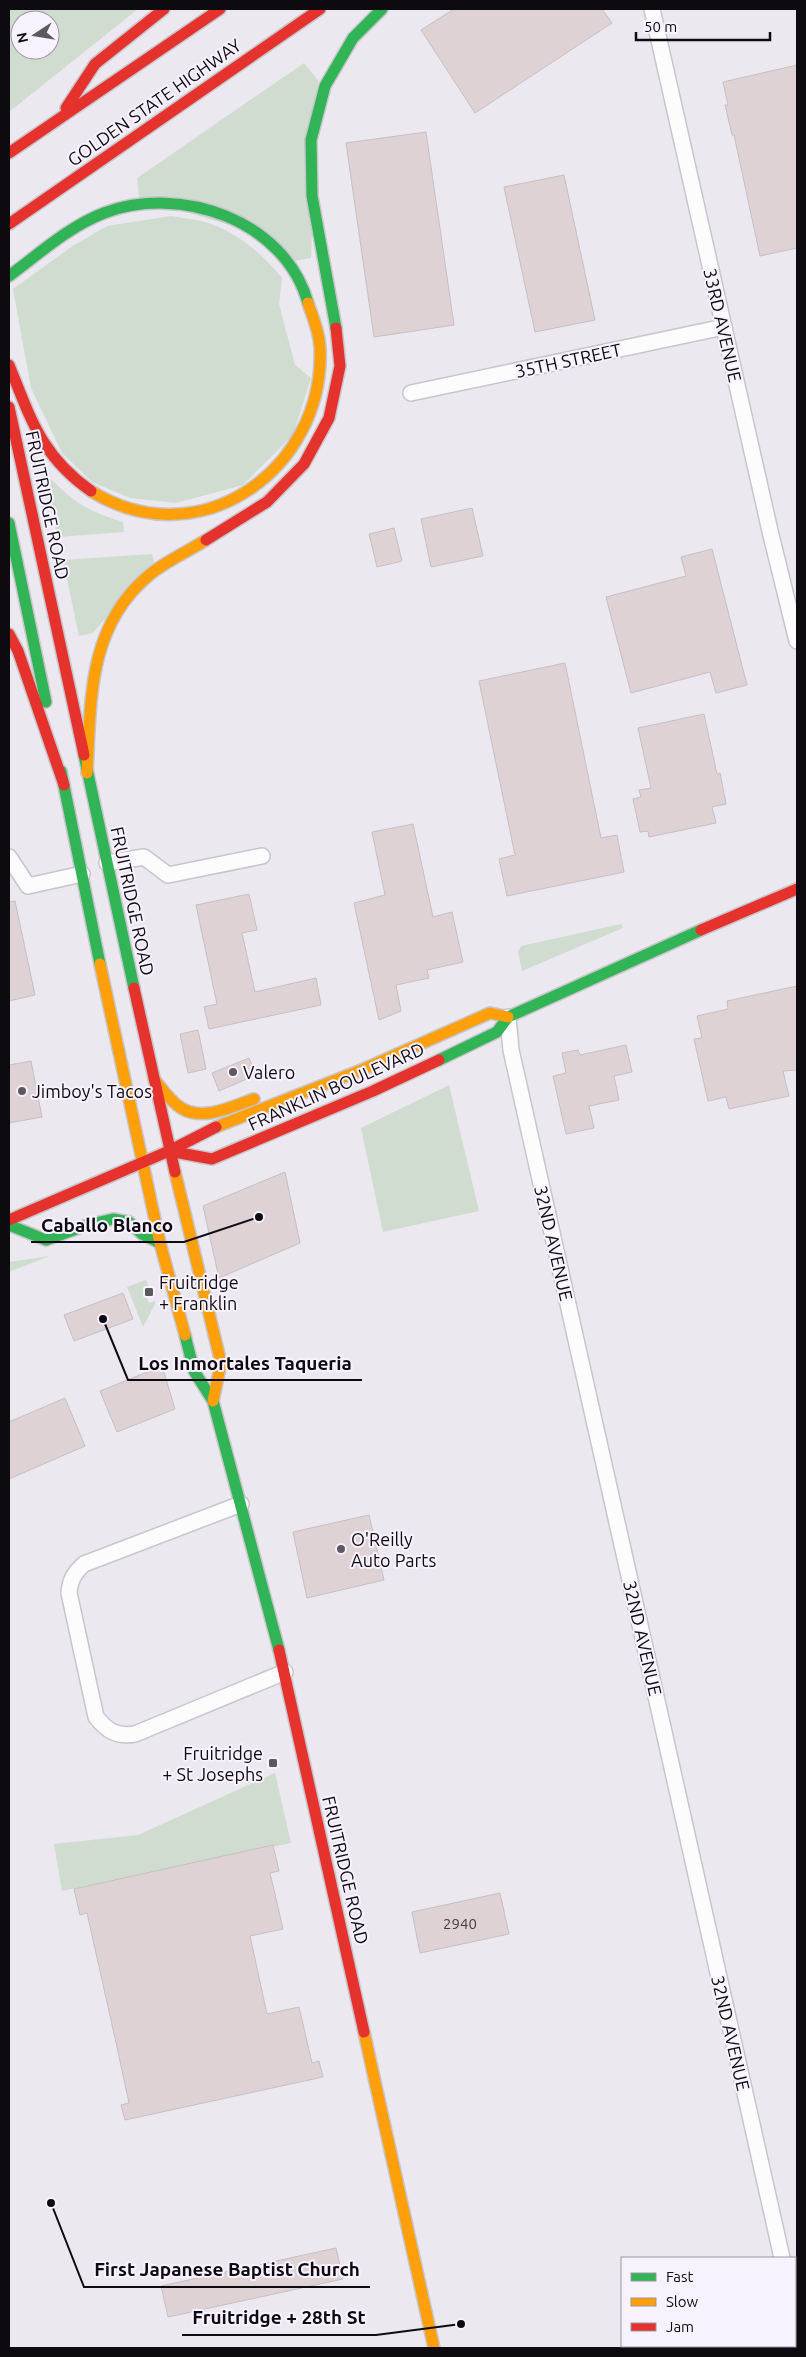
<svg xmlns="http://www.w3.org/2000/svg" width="806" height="2357" viewBox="0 0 806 2357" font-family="Ubuntu,sans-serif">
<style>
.green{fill:#d1dcd1;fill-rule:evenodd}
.building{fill:#ded2d4;stroke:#c4c0c2}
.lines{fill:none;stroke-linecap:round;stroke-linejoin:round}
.street-casing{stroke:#c8c5cb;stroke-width:18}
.fast-casing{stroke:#c8c5cb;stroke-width:14}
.slow-casing{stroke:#c8c5cb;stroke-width:14}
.jam-casing{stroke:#c8c5cb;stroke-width:14}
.street{stroke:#fcfcfd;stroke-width:15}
.fast{stroke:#30b455;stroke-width:11}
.slow{stroke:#ff9f0a;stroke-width:11}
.jam{stroke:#e5322d;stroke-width:11}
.poi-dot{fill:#5b585e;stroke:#f8f2ff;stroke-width:2}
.labels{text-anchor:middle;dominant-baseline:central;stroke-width:4;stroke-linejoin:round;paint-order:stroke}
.number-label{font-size:15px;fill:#423d41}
.street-label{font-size:18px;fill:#0e0b10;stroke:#f8f2ff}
.poi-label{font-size:18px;fill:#0e0b10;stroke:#f8f2ff;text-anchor:start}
.leader{fill:none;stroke:#0e0b10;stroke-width:2}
.callout-dot{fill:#0e0b10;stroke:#f8f2ff;stroke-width:2}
.callout-label{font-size:19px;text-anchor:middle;font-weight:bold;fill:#0e0b10;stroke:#f8f2ff;stroke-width:4;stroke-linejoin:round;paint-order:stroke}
</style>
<rect width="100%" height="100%" fill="#ebe8ef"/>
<g class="green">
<path d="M 9,9 L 138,9 L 9,112 ZM 20,20 L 50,20 L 50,50 L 20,50 Z"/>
<path d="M 304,63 L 318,80 L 311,258 L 294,261 L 274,238 L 139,198 L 137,178 Z"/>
<path d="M 171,216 C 182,218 194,219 205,222 C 236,231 263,254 282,278 L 279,304 L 295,365 L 311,378 L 293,435 L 243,485 L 176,503 L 130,498 L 92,482 L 62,453 L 31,388 L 13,289 L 71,247 L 107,226 Z"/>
<path d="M 51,479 C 76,504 90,512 123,522 L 124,532 L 58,537 L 44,484 Z"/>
<path d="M 152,554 L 154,562 L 93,633 L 79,636 L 63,560 Z"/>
<path d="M 621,924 L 623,928 L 522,971 L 518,952 L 521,946 Z"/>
<path d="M 449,1085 L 479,1211 L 383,1232 L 361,1128 Z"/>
<path d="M 50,1256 L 9,1272 L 9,1262 Z"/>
<path d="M 146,1280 L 149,1288 L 144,1290 L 149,1303 L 155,1301 L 155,1304 L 143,1327 L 127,1287 Z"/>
<path d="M 275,1773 L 291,1843 L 62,1891 L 54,1844 L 138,1835 Z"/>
</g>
<g class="building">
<path d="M 454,9 L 602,9 L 612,23 L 475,113 L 421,30 Z"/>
<path d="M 797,65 L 797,248 L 760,256 L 734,135 L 732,135 L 725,105 L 728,105 L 723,82 Z"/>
<path d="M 426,132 L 454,325 L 374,337 L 346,143 Z"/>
<path d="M 564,175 L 595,320 L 535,332 L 504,187 Z"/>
<path d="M 472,508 L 483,556 L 431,567 L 421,519 Z"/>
<path d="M 394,528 L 402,561 L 377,567 L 369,534 Z"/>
<path d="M 712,549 L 747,685 L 716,693 L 710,672 L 631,693 L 606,597 L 686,576 L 681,557 Z"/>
<path d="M 565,663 L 601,838 L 617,835 L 624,872 L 507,896 L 499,859 L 515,855 L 479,681 Z"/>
<path d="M 704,714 L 717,774 L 720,773 L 726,804 L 712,807 L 716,823 L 649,837 L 648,831 L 640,832 L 633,799 L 641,797 L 639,790 L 651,788 L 638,728 Z"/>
<path d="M 413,824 L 433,917 L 452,912 L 463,962 L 427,970 L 429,978 L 396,985 L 401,1011 L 379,1020 L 354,903 L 385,895 L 372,832 Z"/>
<path d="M 249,894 L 257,930 L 242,933 L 255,992 L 316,978 L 321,1005 L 209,1029 L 204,1007 L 217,1004 L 196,905 Z"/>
<path d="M 15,901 L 35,995 L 9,1001 L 9,902 Z"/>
<path d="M 797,986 L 797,1070 L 783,1071 L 789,1096 L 729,1109 L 726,1097 L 708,1101 L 694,1039 L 702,1038 L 697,1016 L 728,1009 L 727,1001 Z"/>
<path d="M 198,1030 L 206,1069 L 188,1073 L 180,1034 Z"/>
<path d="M 626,1045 L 632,1072 L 614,1076 L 619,1100 L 589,1106 L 594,1128 L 566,1134 L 553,1076 L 566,1073 L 562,1053 L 578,1050 L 580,1055 Z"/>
<path d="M 249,1058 L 256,1075 L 219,1091 L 212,1073 Z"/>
<path d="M 31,1061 L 42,1117 L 9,1123 L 9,1065 Z"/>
<path d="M 285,1172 L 300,1243 L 219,1278 L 203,1206 Z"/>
<path d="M 123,1293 L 133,1319 L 74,1341 L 64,1315 Z"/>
<path d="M 162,1366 L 175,1409 L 117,1432 L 100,1391 Z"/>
<path d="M 65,1398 L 85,1446 L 9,1479 L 9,1422 Z"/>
<path d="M 369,1515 L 384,1580 L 307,1598 L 293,1532 Z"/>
<path d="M 273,1845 L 279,1871 L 270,1873 L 283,1929 L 250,1936 L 267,2014 L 299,2007 L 312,2063 L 319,2061 L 323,2077 L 125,2120 L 121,2105 L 129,2103 L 117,2047 L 87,1913 L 80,1915 L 74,1889 Z"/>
<path d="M 500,1893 L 509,1934 L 420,1953 L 412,1912 Z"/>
<path d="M 336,2248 L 343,2279 L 168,2317 L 161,2286 Z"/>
</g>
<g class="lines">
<g class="street-casing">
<g id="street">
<path d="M 652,9 L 770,531 L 797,641"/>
<path d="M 411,393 L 724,327"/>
<path d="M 9,857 L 28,886 L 82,874"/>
<path d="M 107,863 L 144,857 L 168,875 L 262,856"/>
<path d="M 508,1017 L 511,1050 L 782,2258"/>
<path d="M 241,1504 L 84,1564 C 74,1573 70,1580 69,1593 L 96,1717 C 107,1731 117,1737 135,1734 L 285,1672"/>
<path d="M 795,2317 L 797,2328"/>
<path d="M 725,2348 L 737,2346"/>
</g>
</g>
<g class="fast-casing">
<g id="fast">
<path d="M 9,276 C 39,254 68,227 104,213 C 180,184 285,220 308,303"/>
<path d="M 336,328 L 312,196 L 311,140 L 325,86 L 353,38 L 382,9"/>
<path d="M 9,523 L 46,702"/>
<path d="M 84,755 L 134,988"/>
<path d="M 61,771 L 100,964"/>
<path d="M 439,1060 L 497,1032 L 508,1017 L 701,930"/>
<path d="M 9,1225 L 46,1240 L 87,1225 L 113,1219 L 129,1222 L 142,1234 L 160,1243"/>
<path d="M 185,1335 L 194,1371 L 213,1401 L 279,1650"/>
</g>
</g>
<g class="slow-casing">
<g id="slow">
<path d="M 91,491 C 199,559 326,469 320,347 C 319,331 313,318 308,303"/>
<path d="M 87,773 C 91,701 87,628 148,576 C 164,562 187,552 206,540"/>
<path d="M 100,964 L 160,1243 L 185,1335"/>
<path d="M 154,1079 C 162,1089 170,1101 181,1108 C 203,1122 233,1106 254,1099"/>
<path d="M 216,1127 L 364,1069 L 490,1013 L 508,1017"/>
<path d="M 175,1172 L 221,1363 L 213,1401"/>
<path d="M 364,2032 L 434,2348"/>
</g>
</g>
<g class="jam-casing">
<g id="jam">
<path d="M 66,108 L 95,64 L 164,9"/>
<path d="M 9,153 L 220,9"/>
<path d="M 9,224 L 320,9"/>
<path d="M 9,365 C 31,419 41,456 91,491"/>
<path d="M 9,407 L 84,755"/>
<path d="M 206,540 L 267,502 L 304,464 L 329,418 L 340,366 L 336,328"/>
<path d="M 9,634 L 18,651 L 64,785"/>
<path d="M 701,930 L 797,889"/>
<path d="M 134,988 L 175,1172"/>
<path d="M 169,1151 L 212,1159 L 373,1091 L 439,1060"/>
<path d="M 9,1220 L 169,1151 L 216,1127"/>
<path d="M 279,1650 L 364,2032"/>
</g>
</g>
<use href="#street" class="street"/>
<use href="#fast" class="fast"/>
<use href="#slow" class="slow"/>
<use href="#jam" class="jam"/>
</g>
<g class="poi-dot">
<circle cx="233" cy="1072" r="5"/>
<circle cx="22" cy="1091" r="5"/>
<rect x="144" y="1287" width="10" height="10" rx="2.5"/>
<circle cx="341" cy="1549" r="5"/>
<rect x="268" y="1758" width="10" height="10" rx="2.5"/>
</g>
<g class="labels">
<g class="number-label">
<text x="460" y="1923">2940</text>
</g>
<g class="street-label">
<text transform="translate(154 102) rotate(-35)">GOLDEN STATE HIGHWAY</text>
<text transform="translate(723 325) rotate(77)">33RD AVENUE</text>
<text transform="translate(568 360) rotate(-12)">35TH STREET</text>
<text transform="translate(48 505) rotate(78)">FRUITRIDGE ROAD</text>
<text transform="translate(133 901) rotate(78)">FRUITRIDGE ROAD</text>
<text transform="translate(336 1086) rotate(-24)">FRANKLIN BOULEVARD</text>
<text transform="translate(554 1243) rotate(77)">32ND AVENUE</text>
<text transform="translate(643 1638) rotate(77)">32ND AVENUE</text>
<text transform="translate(346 1870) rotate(77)">FRUITRIDGE ROAD</text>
<text transform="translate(731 2033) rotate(77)">32ND AVENUE</text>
</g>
<g class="poi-label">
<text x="243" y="1072">Valero</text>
<text x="32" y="1091">Jimboy's Tacos</text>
<text x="159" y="1282">Fruitridge<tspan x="159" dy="21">+ Franklin</tspan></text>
<text x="351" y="1539">O'Reilly<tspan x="351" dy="21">Auto Parts</tspan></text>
<text x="263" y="1753" text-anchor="end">Fruitridge<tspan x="263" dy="21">+ St Josephs</tspan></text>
</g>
</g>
<path class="leader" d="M259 1217L184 1242H31M103 1319L128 1380H362M51 2203L84 2287H370M461 2324L376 2335H182"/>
<g class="callout-dot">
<circle cx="259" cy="1217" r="5"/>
<circle cx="103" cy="1319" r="5"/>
<circle cx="51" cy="2203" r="5"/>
<circle cx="461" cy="2324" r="5"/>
</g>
<g class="callout-label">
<text x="107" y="1232">Caballo Blanco</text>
<text x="245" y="1370">Los Inmortales Taqueria</text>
<text x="227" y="2276">First Japanese Baptist Church</text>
<text x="279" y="2324">Fruitridge + 28th St</text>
</g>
<rect width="806" height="2357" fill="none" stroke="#0e0b10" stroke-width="20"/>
<rect x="621" y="2257" width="175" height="90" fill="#f8f2ff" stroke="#9a969f"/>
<rect x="631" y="2273" width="25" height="8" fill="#30b455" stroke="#9a969f"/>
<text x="666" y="2282" font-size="15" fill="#0e0b10">Fast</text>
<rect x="631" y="2298" width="25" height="8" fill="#ff9f0a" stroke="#9a969f"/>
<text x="666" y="2307" font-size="15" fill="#0e0b10">Slow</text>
<rect x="631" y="2323" width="25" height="8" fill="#e5322d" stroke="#9a969f"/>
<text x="666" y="2332" font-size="15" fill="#0e0b10">Jam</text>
<g transform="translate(35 35) rotate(258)"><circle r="24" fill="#f8f2ff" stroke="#9a969f"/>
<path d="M0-4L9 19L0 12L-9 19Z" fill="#5b585e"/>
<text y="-8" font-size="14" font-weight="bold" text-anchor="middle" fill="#0e0b10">N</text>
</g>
<path d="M636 32v8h134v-8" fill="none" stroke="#0e0b10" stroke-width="2.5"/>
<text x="644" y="32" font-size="15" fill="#0e0b10" stroke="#f8f2ff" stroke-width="4" paint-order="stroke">50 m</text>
</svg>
